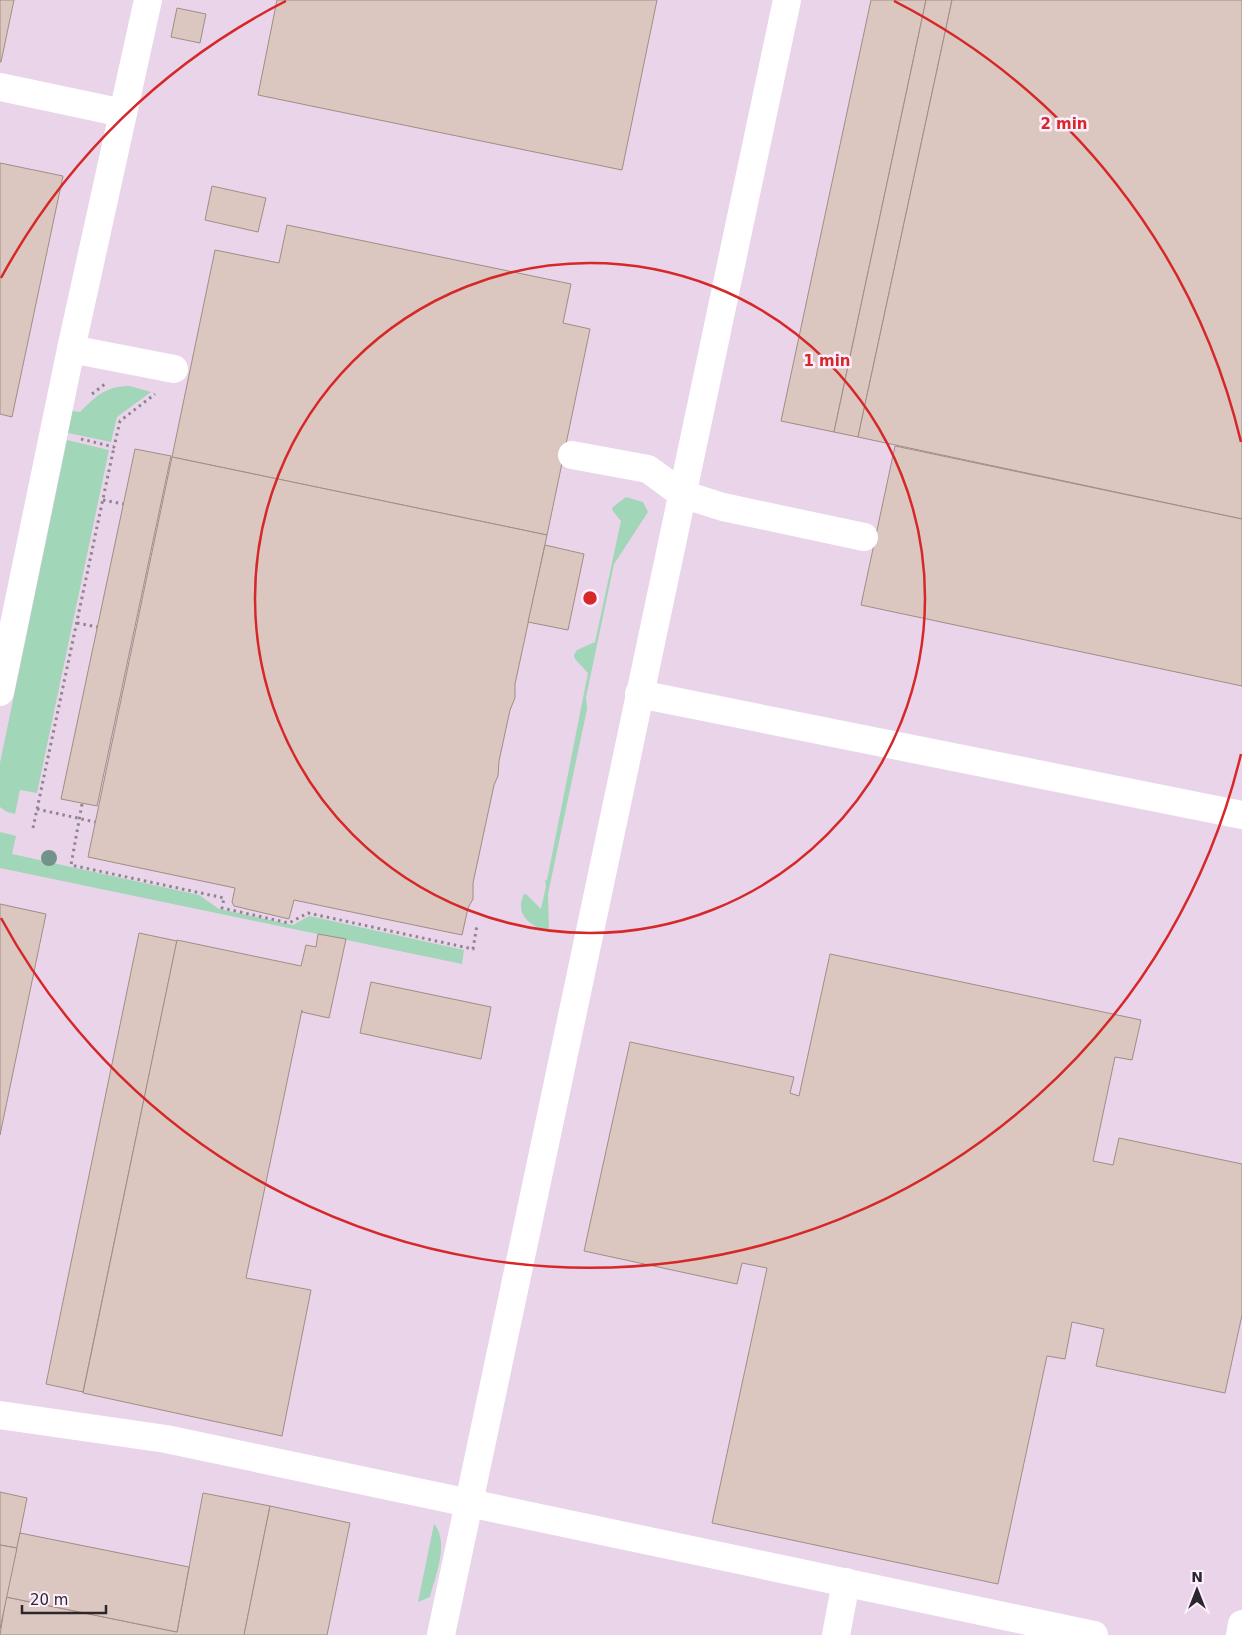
<svg xmlns="http://www.w3.org/2000/svg" width="1242" height="1635" viewBox="0 0 1242 1635" font-family="'DejaVu Sans',sans-serif">
<style>
.built{fill:#e9d4e9}
.green{fill:#a1d6b8}
.building{fill:#dcc7c0;stroke:#a08d86}
.lines{fill:none;stroke-linecap:round;stroke-linejoin:round}
.path{stroke:#8f858f;stroke-width:3;stroke-dasharray:2.5 4;stroke-linecap:butt}
.minor{stroke:#fff;stroke-width:28}
.tree{fill:#719389}
.ring{fill:none;stroke:#d62828;stroke-width:2.5}
.centre{fill:#d62828;stroke:#feeffe;stroke-width:2.5}
.ring-label{font-size:15px;text-anchor:middle;font-weight:bold;fill:#d62828;stroke:#feeffe;stroke-width:5;stroke-linejoin:round;paint-order:stroke}
</style>
<rect width="100%" height="100%" fill="#f1e2f1"/>
<rect class="built" x="0" y="0" width="1242" height="1635"/>
<g class="green">
<path d="M 130,386 L 151,392 L 117,417 L 111,442 L 68,433 L 72,411 L 80,412 C 96,396 106,386 130,386 Z"/>
<path d="M 67,440 L 109,450 L 37,793 L 20,790 L 15,814 L 7,812 L 0,807 L 0,763 Z"/>
<path d="M 626,497 L 643,502 L 648,512 L 614,564 L 586,697 L 587,709 L 548,894 L 549,931 C 531,927 514,915 524,894 L 526,894 L 541,909 L 546,886 L 545,880 L 547,880 L 588,673 L 575,659 L 574,655 L 577,650 L 595,642 L 621,521 L 612,510 L 613,507 Z"/>
<path d="M 0,832 L 16,836 L 12,854 L 199,895 L 219,909 L 293,925 L 309,916 L 464,950 L 462,964 L 0,868 Z"/>
<path d="M 434,1524 C 450,1542 435,1577 430,1597 L 418,1602 Z"/>
</g>
<g class="building">
<path d="M 0,0 L 14,0 L 1,62 L 0,62 Z"/>
<path d="M 277,0 L 657,0 L 622,170 L 258,95 Z"/>
<path d="M 871,0 L 926,0 L 834,432 L 781,421 Z"/>
<path d="M 926,0 L 952,0 L 858,437 L 834,432 Z"/>
<path d="M 952,0 L 1242,0 L 1242,519 L 858,437 Z"/>
<path d="M 177,8 L 206,14 L 200,43 L 171,37 Z"/>
<path d="M 0,163 L 63,176 L 12,417 L 0,414 Z"/>
<path d="M 212,186 L 266,198 L 258,232 L 205,220 Z"/>
<path d="M 287,225 L 571,284 L 563,323 L 590,329 L 547,535 L 172,457 L 215,250 L 279,263 Z"/>
<path d="M 895,446 L 1242,519 L 1242,686 L 861,605 Z"/>
<path d="M 135,449 L 171,456 L 97,806 L 61,799 Z"/>
<path d="M 172,457 L 547,535 L 515,684 L 515,698 L 510,710 L 499,761 L 498,776 L 494,785 L 473,883 L 473,899 L 468,908 L 462,935 L 294,900 L 289,919 L 234,906 L 232,902 L 235,888 L 88,857 Z"/>
<path d="M 545,545 L 584,554 L 568,630 L 528,622 Z"/>
<path d="M 0,904 L 46,914 L 0,1135 Z"/>
<path d="M 139,933 L 177,941 L 83,1392 L 46,1384 Z"/>
<path d="M 318,934 L 346,939 L 329,1018 L 302,1012 L 302,1010 L 246,1278 L 311,1290 L 282,1436 L 83,1393 L 177,940 L 301,966 L 306,945 L 316,947 Z"/>
<path d="M 830,954 L 1141,1020 L 1132,1060 L 1115,1057 L 1093,1161 L 1113,1165 L 1119,1138 L 1242,1164 L 1242,1315 L 1225,1393 L 1096,1366 L 1104,1329 L 1072,1322 L 1065,1359 L 1047,1356 L 998,1584 L 712,1523 L 767,1268 L 742,1263 L 737,1284 L 584,1251 L 630,1042 L 794,1077 L 790,1093 L 799,1096 Z"/>
<path d="M 371,982 L 491,1007 L 481,1059 L 360,1033 Z"/>
<path d="M 0,1492 L 27,1498 L 17,1548 L 0,1545 Z"/>
<path d="M 203,1493 L 270,1506 L 244,1635 L 0,1635 L 6,1597 L 177,1632 Z"/>
<path d="M 270,1506 L 350,1523 L 327,1635 L 244,1635 Z"/>
<path d="M 20,1533 L 189,1567 L 177,1632 L 6,1597 Z"/>
<path d="M 0,1545 L 17,1548 L 0,1629 Z"/>
</g>
<g class="lines">
<g class="path">
<path d="M 92,394 L 105,384"/>
<path d="M 81,439 L 114,447 L 120,421 L 155,394"/>
<path d="M 103,500 L 123,504"/>
<path d="M 77,623 L 97,627"/>
<path d="M 82,804 L 71,865 L 224,898 L 222,908 L 289,923 L 308,913 L 473,949 L 477,925"/>
<path d="M 37,809 L 95,822"/>
<path d="M 33,828 L 114,447"/>
</g>
<g class="minor">
<path d="M 0,87 L 123,113"/>
<path d="M 71,349 L 148,0"/>
<path d="M 572,455 L 648,469 L 682,494 L 723,507 L 864,537"/>
<path d="M 0,692 L 71,349 L 174,369"/>
<path d="M 639,694 L 1242,815"/>
<path d="M 0,1415 L 166,1439 L 1094,1635"/>
<path d="M 441,1635 L 787,0"/>
<path d="M 836,1635 L 846,1582"/>
<path d="M 1240,1635 L 1242,1624"/>
</g>
</g>
<circle class="tree" cx="49" cy="858" r="8"/>
<g class="ring">
<circle cx="590" cy="598" r="335"/>
<path d="M1241 754A670 670 0 0 1 1 918M1 278A670 670 0 0 1 286 1M894 1A670 670 0 0 1 1241 442"/>
</g>
<circle cx="590" cy="598" r="8" class="centre"/>
<g class="ring-label">
<text x="1064" y="129">2 min</text>
<text x="827" y="366">1 min</text>
</g>
<g transform="translate(1197 1590)" stroke="#feeffe" stroke-width="4" paint-order="stroke">
<path d="M0-4L9 19L0 12L-9 19Z" fill="#2c272c"/>
<text y="-8" font-size="14" font-weight="bold" text-anchor="middle" fill="#2c272c">N</text>
</g>
<path d="M22 1605v8h84v-8" fill="none" stroke="#2c272c" stroke-width="2.5"/>
<text x="30" y="1605" font-size="15" fill="#2c272c" stroke="#feeffe" stroke-width="4" paint-order="stroke">20 m</text>
</svg>
